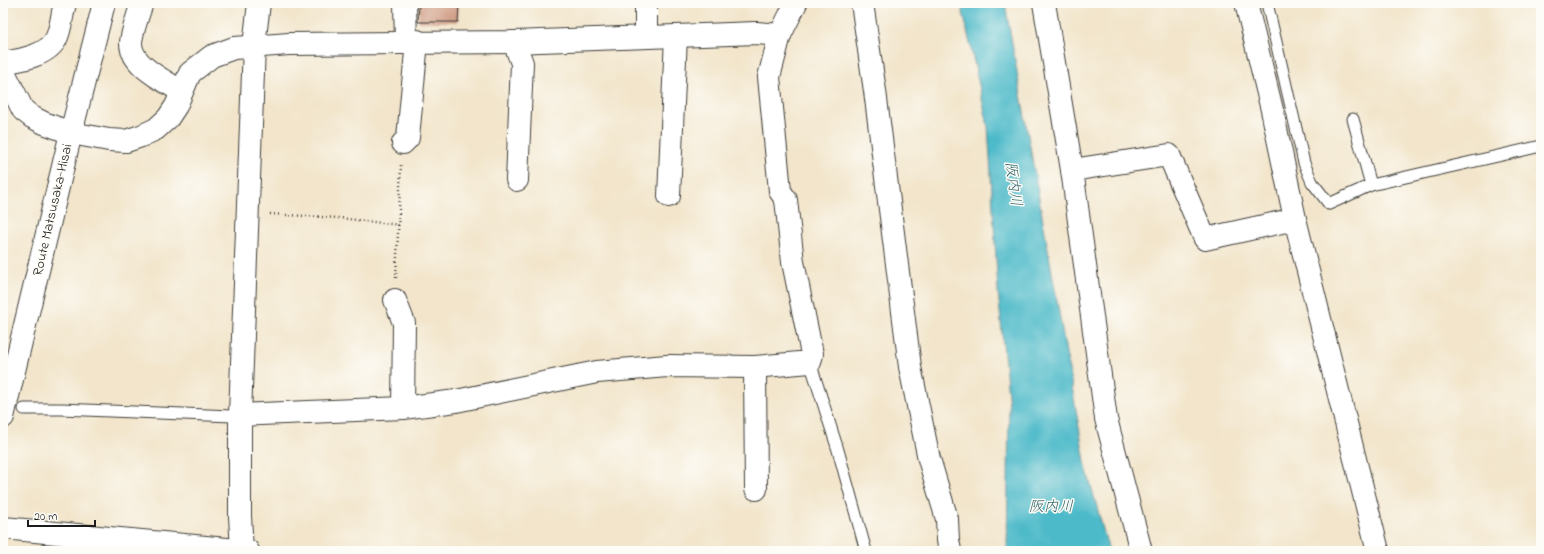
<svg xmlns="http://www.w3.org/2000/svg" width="1544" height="554" viewBox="0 0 1544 554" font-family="'Indie Flower','Klee One',sans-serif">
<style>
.water{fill:#4dbac9;stroke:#346b72}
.building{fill:#cf9c84}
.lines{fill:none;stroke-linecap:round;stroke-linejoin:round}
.service-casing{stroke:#3c3a36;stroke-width:13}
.minor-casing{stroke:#3c3a36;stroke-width:24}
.primary-casing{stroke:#3c3a36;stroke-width:24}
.trunk-casing{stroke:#3c3a36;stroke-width:24}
.path{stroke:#3c3a36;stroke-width:2.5;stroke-dasharray:1 3;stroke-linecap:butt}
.service{stroke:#fff;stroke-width:11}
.minor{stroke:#fff;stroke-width:22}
.primary{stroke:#fff;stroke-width:22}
.trunk{stroke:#fff;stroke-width:22}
.labels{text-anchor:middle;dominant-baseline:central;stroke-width:3;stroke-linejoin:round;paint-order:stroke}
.street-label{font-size:14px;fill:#1c1c1c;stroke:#fdfcf7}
.water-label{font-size:15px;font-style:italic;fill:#32636a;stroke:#fdfcf7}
</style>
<rect width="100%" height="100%" fill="#fdfcf7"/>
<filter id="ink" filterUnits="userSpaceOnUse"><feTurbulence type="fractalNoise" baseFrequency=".025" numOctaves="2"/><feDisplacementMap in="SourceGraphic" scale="8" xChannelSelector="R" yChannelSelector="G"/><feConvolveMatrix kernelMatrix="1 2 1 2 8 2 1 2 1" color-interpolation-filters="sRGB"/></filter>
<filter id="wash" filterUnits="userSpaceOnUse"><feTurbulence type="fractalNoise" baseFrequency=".012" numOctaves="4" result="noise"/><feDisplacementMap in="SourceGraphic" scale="16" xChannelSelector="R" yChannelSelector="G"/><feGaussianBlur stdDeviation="0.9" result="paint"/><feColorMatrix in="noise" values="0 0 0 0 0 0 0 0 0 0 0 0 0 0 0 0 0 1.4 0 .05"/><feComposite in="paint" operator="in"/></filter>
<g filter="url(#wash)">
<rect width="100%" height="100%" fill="#f2e5cb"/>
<path class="water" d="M 961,3 L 1005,3 L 1086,467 L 1109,551 L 1007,551 L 1009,406 L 998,291 L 988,126 Z"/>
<g id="blocks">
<path class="building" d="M 419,3 L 459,3 L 458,22 L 418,22 Z"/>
</g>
</g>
<g filter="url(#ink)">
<use href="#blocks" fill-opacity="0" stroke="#3c3a36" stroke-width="1"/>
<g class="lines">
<g class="service-casing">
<g id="service">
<path d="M 1267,3 L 1304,163 L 1312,182 L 1329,204 L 1371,185 L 1541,146"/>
<path d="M 1353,119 L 1371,185"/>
<path d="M 810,362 L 838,450 L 866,551"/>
<path d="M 24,409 L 61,409 L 232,416 L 240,415"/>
</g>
</g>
<g class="minor-casing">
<g id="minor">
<path d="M 142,3 C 139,12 131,35 131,43 C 131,66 165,81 181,91"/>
<path d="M 405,3 L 406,42"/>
<path d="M 646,3 L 646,37"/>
<path d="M 862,3 L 875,91 L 910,367 L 929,459 L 947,519 L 948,540 L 950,551"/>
<path d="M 1044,3 L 1072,170 L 1106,419 L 1141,551"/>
<path d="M 1246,3 L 1272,110 L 1295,219 L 1378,551"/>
<path d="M 514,42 L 522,63 L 517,180"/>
<path d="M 3,63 C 20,60 47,56 56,39 C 61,29 62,14 65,3"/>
<path d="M 3,70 L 23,110 L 32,117 L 44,123 L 71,133 L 109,140 L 126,141 L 141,136 L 156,129 L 168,118 L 176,106 L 190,73 L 212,56 L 234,48 L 289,44 L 514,42 L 756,33 L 780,35"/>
<path d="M 403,143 L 408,138 L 417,41"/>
<path d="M 1072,170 L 1169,155 L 1205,239 L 1295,219"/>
<path d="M 669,196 L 676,36"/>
<path d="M 395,300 L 404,323 L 403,408"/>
<path d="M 755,367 L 756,489"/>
<path d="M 240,415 L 403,408 L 456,401 L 597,372 L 667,366 L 755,367 L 810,362 L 812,354 L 793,262 L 786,200 L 780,191 L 769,77 L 780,35 L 796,3"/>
<path d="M 242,551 L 240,516 L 240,415 L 254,46 L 259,3"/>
</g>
</g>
<g class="primary-casing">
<path id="primary" d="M 3,417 L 71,133 L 104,3"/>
</g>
<g class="trunk-casing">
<path id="trunk" d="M 3,528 L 248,551"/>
</g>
<g class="path">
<path d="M 270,214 L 340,218 L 399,225"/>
<path d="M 396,278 L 401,165"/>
</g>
<use href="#service" class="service"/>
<use href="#minor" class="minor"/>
<use href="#primary" class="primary"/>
<use href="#trunk" class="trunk"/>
</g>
</g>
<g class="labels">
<g class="street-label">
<text transform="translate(53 210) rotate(-77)">Route Matsusaka-Hisai</text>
</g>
<g class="water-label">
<text transform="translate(1013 184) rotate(82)">阪内川</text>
<text x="1051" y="507">阪内川</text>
</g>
</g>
<rect width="1544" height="554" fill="none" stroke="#fdfcf7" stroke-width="16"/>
<path d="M28 520v6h67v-6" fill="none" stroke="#1c1c1c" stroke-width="2"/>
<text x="34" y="520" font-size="12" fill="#1c1c1c" stroke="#fdfcf7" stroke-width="3" paint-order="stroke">20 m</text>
</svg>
